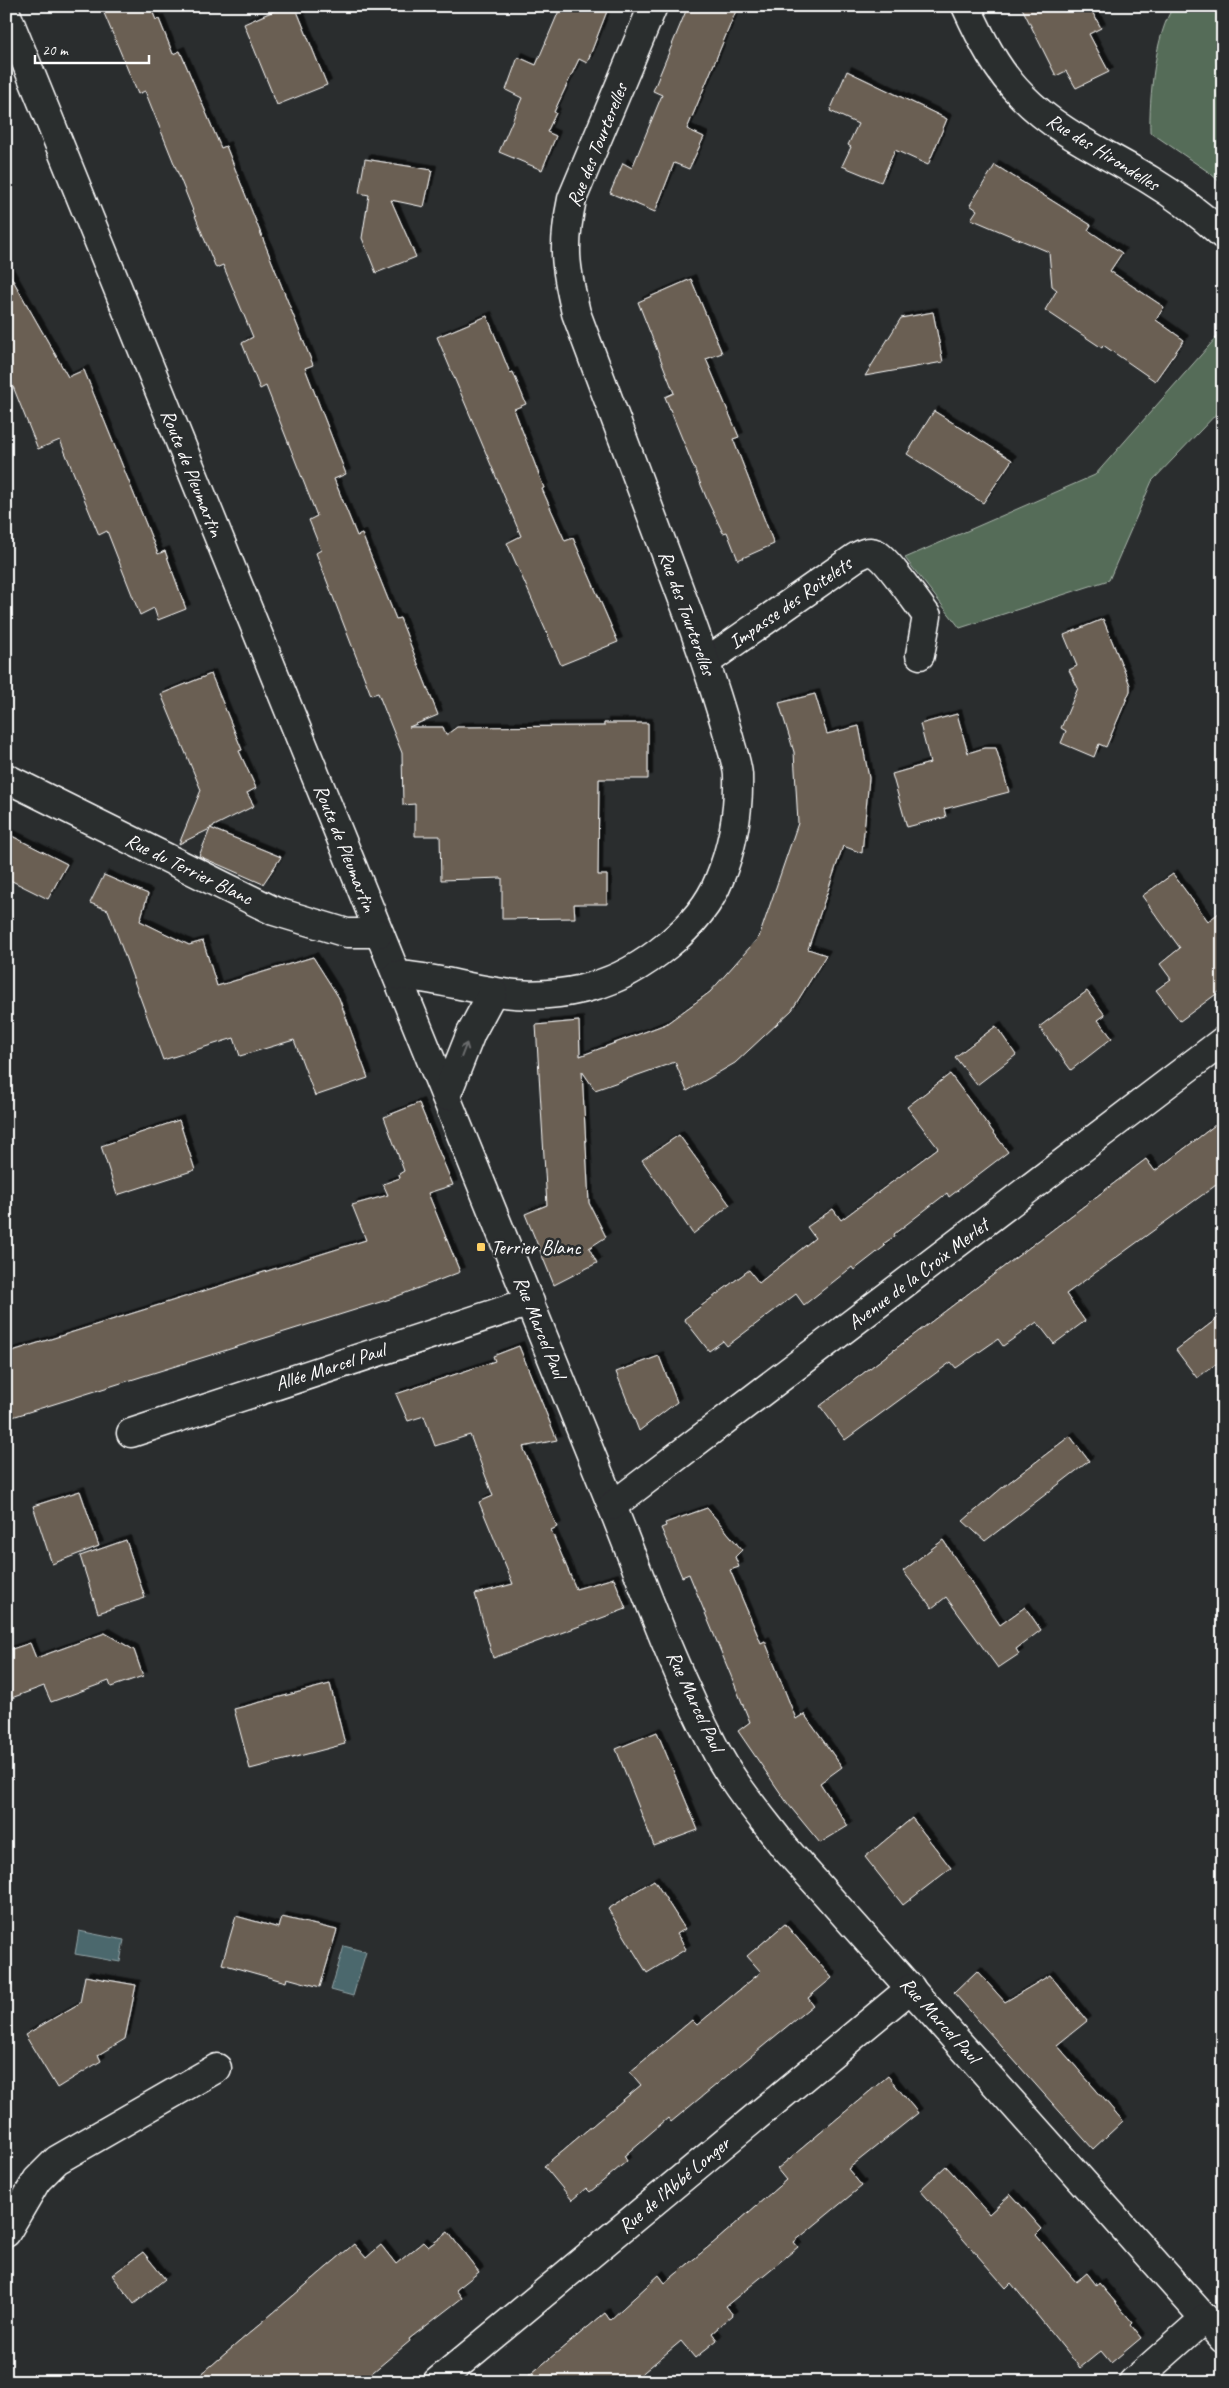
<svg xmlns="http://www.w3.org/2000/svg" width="1229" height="2388" viewBox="0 0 1229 2388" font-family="Caveat,sans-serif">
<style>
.green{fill:#556c59;stroke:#aab6ac}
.water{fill:#4b686d;stroke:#93a4a7}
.building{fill:#6b5f52;stroke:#fff;filter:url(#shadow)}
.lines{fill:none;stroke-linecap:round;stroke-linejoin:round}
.minor-casing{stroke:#fff;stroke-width:31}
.minor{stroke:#2a2d2e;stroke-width:28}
.oneway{stroke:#6a6c6d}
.poi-dot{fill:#ffd166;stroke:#2a2d2e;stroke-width:2}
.labels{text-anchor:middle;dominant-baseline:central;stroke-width:5;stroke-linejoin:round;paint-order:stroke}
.street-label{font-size:20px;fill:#fff;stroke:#2a2d2e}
.poi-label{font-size:20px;fill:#fff;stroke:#2a2d2e;text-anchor:start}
</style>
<defs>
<filter id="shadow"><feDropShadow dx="4.5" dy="-4.5" stdDeviation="0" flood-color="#0009"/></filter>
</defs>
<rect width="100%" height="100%" fill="#2a2d2e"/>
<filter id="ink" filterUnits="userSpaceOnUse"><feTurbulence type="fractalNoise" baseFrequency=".02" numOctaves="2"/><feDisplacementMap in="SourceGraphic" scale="10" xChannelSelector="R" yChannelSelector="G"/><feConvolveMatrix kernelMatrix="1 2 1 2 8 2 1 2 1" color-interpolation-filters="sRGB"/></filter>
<g filter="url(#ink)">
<g class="green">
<path d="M 1174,6 L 1223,6 L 1223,185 L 1210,173 L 1150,132 C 1149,99 1155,33 1174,6 Z"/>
<path d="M 1223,330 L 1223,407 L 1152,481 L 1109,580 L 960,628 L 905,558 L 1095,475 Z"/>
</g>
<g class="water">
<path d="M 79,1931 L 124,1940 L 120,1962 L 75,1954 Z"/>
<path d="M 344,1946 L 366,1952 L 353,1996 L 331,1990 Z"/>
</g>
<g class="building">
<path d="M 101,6 L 150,6 L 156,20 L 159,19 L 173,54 L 180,51 L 221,148 L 226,146 L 313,365 L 305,368 L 346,474 L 334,479 L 357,536 L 362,534 L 396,619 L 400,618 L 438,715 L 409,727 L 443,727 L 446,735 L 457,727 L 604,726 L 604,723 L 648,723 L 648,779 L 599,779 L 598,875 L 607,875 L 607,904 L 574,904 L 575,918 L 502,919 L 502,878 L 441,880 L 440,836 L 415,836 L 415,804 L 403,805 L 402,753 L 378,693 L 371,695 L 316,553 L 321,550 L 309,520 L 317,516 L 266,386 L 260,389 L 242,343 L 253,337 L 223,265 L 216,268 L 145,91 L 138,94 Z"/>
<path d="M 285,6 L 295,6 L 327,85 L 277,105 L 244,24 Z"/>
<path d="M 561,6 L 609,6 L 587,63 L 579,59 L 554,112 L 556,113 L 547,132 L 556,136 L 542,170 L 499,152 L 522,98 L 506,90 L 518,57 L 536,65 Z"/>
<path d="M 688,6 L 738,6 L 687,129 L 704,137 L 689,169 L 674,163 L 655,212 L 610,193 L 623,163 L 632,168 L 662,95 L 653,91 Z"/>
<path d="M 1021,6 L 1089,6 L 1101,28 L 1089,34 L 1109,72 L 1076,88 L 1066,71 L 1056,76 Z"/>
<path d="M 847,71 L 947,119 L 928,165 L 895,150 L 881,182 L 842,166 L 851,147 L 848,145 L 858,124 L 830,111 Z"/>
<path d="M 365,159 L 432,170 L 424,207 L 391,200 L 416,257 L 376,273 L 362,238 L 369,195 L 359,193 Z"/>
<path d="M 995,165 L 1091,225 L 1088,230 L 1122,253 L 1110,271 L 1164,307 L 1156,320 L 1184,340 L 1155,381 L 1103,345 L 1102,348 L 1045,310 L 1057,290 L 1052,286 L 1049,252 L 971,219 L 977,210 L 970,205 Z"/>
<path d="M 6,268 L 68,377 L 84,370 L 158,554 L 165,551 L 186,609 L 158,620 L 154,608 L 140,615 L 107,531 L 99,535 L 60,440 L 38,449 L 6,369 Z"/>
<path d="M 691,279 L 722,353 L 706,359 L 739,437 L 733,439 L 774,544 L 738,560 L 727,532 L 723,533 L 708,502 L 665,397 L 674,393 L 638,302 Z"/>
<path d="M 933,312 L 943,362 L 865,376 L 901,318 Z"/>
<path d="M 487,316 L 510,373 L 513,372 L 526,404 L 514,409 L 544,488 L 542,489 L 565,541 L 573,538 L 618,642 L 561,665 L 507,543 L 521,536 L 437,337 Z"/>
<path d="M 934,411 L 1012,460 L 983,503 L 907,454 Z"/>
<path d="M 1103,619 L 1130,685 L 1130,691 L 1106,747 L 1099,744 L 1094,757 L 1061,743 L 1066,731 L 1061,728 L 1078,688 L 1069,670 L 1077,666 L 1064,635 Z"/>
<path d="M 211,674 L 242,750 L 239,751 L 256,788 L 247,793 L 254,806 L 210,828 L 281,857 L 263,884 L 199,856 L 210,829 L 179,844 L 201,790 L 161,694 Z"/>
<path d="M 815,694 L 827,734 L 859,726 L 869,778 L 862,853 L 843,846 L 808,949 L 826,955 L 792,1010 L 735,1063 L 687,1091 L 675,1062 L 595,1090 L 582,1071 L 589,1203 L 606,1237 L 589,1248 L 597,1263 L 554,1285 L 525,1214 L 547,1205 L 536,1025 L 579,1021 L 580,1056 L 666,1024 L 710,992 L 759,937 L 798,823 L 794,752 L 779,703 Z"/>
<path d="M 957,714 L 968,753 L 984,748 L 996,748 L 1009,792 L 944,809 L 946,817 L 907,827 L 892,774 L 930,763 L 920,724 Z"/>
<path d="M 6,833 L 67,864 L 48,899 L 6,878 Z"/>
<path d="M 1173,874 L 1208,921 L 1223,910 L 1223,989 L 1180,1021 L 1156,990 L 1171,979 L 1160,964 L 1180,948 L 1142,896 Z"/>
<path d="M 104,875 L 148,894 L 140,921 L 189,945 L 203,941 L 217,986 L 313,957 L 339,998 L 368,1078 L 315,1096 L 294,1040 L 240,1056 L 234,1038 L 163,1060 L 108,910 L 90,903 Z"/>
<path d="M 1087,991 L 1105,1015 L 1098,1020 L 1112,1038 L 1071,1070 L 1039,1027 Z"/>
<path d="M 996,1026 L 1016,1055 L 977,1085 L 955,1057 Z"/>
<path d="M 950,1074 L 1008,1152 L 949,1197 L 947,1193 L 894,1234 L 895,1236 L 883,1244 L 885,1246 L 854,1270 L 852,1267 L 804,1305 L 796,1294 L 727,1346 L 723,1341 L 709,1351 L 684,1319 L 749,1270 L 759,1283 L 815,1238 L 807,1227 L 833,1209 L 841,1220 L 938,1148 L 907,1107 Z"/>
<path d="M 419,1103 L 453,1185 L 428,1193 L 460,1272 L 390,1299 L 6,1419 L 6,1353 L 366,1240 L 352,1205 L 388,1195 L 383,1184 L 400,1178 L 399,1174 L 404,1171 L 384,1117 Z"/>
<path d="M 1223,1119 L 1223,1180 L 1066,1294 L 1085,1321 L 1054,1344 L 1037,1322 L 1003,1346 L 998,1339 L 956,1368 L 951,1362 L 845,1440 L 820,1406 L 1146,1159 L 1155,1171 Z"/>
<path d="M 179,1120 L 195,1170 L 117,1195 L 101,1146 Z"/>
<path d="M 679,1135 L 730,1205 L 693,1234 L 642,1160 Z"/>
<path d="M 1223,1314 L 1223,1359 L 1197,1378 L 1176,1350 Z"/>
<path d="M 519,1346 L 557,1440 L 523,1447 L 557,1527 L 551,1530 L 576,1589 L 614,1578 L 626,1609 L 493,1658 L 475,1594 L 513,1584 L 479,1502 L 493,1496 L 470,1435 L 435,1446 L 424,1416 L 408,1421 L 396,1394 L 495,1361 L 493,1356 Z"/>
<path d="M 659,1356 L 677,1402 L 639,1431 L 616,1372 Z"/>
<path d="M 1070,1436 L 1089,1461 L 985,1541 L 963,1521 L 1003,1487 Z"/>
<path d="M 80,1491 L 99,1546 L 52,1564 L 33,1506 Z"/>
<path d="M 707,1508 L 742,1550 L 735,1557 L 739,1567 L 730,1570 L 761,1643 L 765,1641 L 796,1719 L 804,1714 L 842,1767 L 820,1783 L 848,1826 L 820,1843 L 788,1804 L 738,1731 L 750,1722 L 689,1574 L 682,1577 L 661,1528 L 666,1526 L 665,1523 Z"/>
<path d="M 126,1540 L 145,1598 L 98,1613 L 80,1556 Z"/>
<path d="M 943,1540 L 1000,1625 L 1025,1607 L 1041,1630 L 1016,1649 L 1019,1654 L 998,1668 L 946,1597 L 932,1608 L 903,1571 Z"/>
<path d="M 105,1633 L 134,1650 L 143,1676 L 111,1687 L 109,1681 L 51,1702 L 44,1686 L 6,1700 L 6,1651 L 30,1643 L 36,1658 Z"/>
<path d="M 330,1684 L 345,1744 L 250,1769 L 234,1709 Z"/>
<path d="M 657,1732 L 698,1830 L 654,1846 L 616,1749 Z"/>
<path d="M 912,1818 L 951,1868 L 903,1905 L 865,1857 Z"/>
<path d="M 654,1880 L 685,1929 L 677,1934 L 686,1949 L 647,1973 L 608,1909 Z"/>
<path d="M 236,1916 L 279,1928 L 282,1917 L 337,1930 L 320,1987 L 287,1978 L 286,1982 L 222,1964 Z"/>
<path d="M 785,1924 L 832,1978 L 808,1998 L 813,2005 L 671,2122 L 668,2118 L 624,2156 L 627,2161 L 590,2192 L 586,2188 L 572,2200 L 544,2166 L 641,2085 L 630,2072 L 692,2020 L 697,2025 L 761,1972 L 747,1956 Z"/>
<path d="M 977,1971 L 1005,2002 L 1050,1975 L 1087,2021 L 1057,2045 L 1123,2121 L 1093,2149 L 954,1993 Z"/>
<path d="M 85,1976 L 136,1985 L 125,2039 L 98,2055 L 101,2061 L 57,2088 L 25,2035 L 80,2003 Z"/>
<path d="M 888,2076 L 918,2113 L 848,2169 L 862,2186 L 794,2242 L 798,2247 L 726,2306 L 733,2315 L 712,2333 L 717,2340 L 695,2358 L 681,2341 L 632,2382 L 521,2382 L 605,2313 L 610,2320 L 659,2275 L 665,2283 L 718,2239 L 786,2180 L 777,2169 Z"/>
<path d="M 946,2166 L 989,2214 L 1011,2194 L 1042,2229 L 1036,2235 L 1076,2282 L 1087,2273 L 1097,2286 L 1099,2283 L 1133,2323 L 1131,2325 L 1141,2338 L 1111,2363 L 1101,2351 L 1080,2368 L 1011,2283 L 1006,2288 L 920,2190 Z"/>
<path d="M 448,2232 L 479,2272 L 456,2290 L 462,2298 L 409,2339 L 410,2341 L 361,2382 L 192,2382 L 354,2244 L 366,2258 L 381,2245 L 396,2264 L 423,2242 L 428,2247 Z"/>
<path d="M 143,2252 L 165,2279 L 134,2304 L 112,2275 Z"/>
</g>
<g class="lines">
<g class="minor-casing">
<g id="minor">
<path d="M 966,6 C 981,39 997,71 1022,96 C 1059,134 1106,153 1150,180 C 1175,195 1201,215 1223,235"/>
<path d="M 6,13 L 612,1506 C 644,1586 673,1669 713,1745 C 732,1783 760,1815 785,1848 L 1223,2339"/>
<path d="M 706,662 L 856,557 C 862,554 869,550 875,553 C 887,558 917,603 927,616 L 920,655"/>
<path d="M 6,778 L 274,911 L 347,933 L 379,933"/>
<path d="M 397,975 C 431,977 463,987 497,992 C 527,997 564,995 593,986 C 641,973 701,926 719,880 C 733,846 739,812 738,775 C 737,763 732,750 729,738 C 717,695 703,654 688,613 C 650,513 613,413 576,313 C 565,266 562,247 572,199 L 653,6"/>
<path d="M 446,1096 L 471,1033 L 493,992"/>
<path d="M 131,1433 L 530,1302"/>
<path d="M 612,1506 L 1223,1041"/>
<path d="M 6,2233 L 37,2180 L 57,2160 L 217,2068"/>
<path d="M 437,2382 L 911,1988"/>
<path d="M 1133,2382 L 1205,2318"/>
</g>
</g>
<use href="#minor" class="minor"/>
</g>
<defs><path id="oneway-shaft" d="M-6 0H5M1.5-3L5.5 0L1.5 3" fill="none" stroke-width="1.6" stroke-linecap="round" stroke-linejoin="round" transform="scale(1.25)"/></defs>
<use class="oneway" href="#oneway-shaft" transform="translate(464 1050) rotate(-69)"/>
</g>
<rect class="poi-dot" x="476" y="1242" width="10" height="10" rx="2.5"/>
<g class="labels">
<g class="street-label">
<text transform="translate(597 145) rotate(-68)">Rue des Tourterelles</text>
<text transform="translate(1103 152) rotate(32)">Rue des Hirondelles</text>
<text transform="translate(192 473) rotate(68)">Route de Pleumartin</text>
<text transform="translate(790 603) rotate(-35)">Impasse des Roitelets</text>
<text transform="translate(687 613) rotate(70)">Rue des Tourterelles</text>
<text transform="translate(345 848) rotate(68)">Route de Pleumartin</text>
<text transform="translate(189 869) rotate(26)">Rue du Terrier Blanc</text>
<text transform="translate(918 1274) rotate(-37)">Avenue de la Croix Merlet</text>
<text transform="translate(540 1327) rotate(68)">Rue Marcel Paul</text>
<text transform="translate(330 1367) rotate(-18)">Allée Marcel Paul</text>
<text transform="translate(695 1701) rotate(65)">Rue Marcel Paul</text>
<text transform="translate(940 2020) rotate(48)">Rue Marcel Paul</text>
<text transform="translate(674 2185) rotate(-40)">Rue de l’Abbé Longer</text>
</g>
<g class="poi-label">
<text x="491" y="1247">Terrier Blanc</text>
</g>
</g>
<rect width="1229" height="2388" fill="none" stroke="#2a2d2e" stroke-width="25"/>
<rect x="12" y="12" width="1204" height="2363" fill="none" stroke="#fff" stroke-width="2" filter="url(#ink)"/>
<path d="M35 55v8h114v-8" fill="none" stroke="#ffffff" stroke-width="2.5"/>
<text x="42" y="55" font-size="15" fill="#ffffff" stroke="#2a2d2e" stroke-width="4" paint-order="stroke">20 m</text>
</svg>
